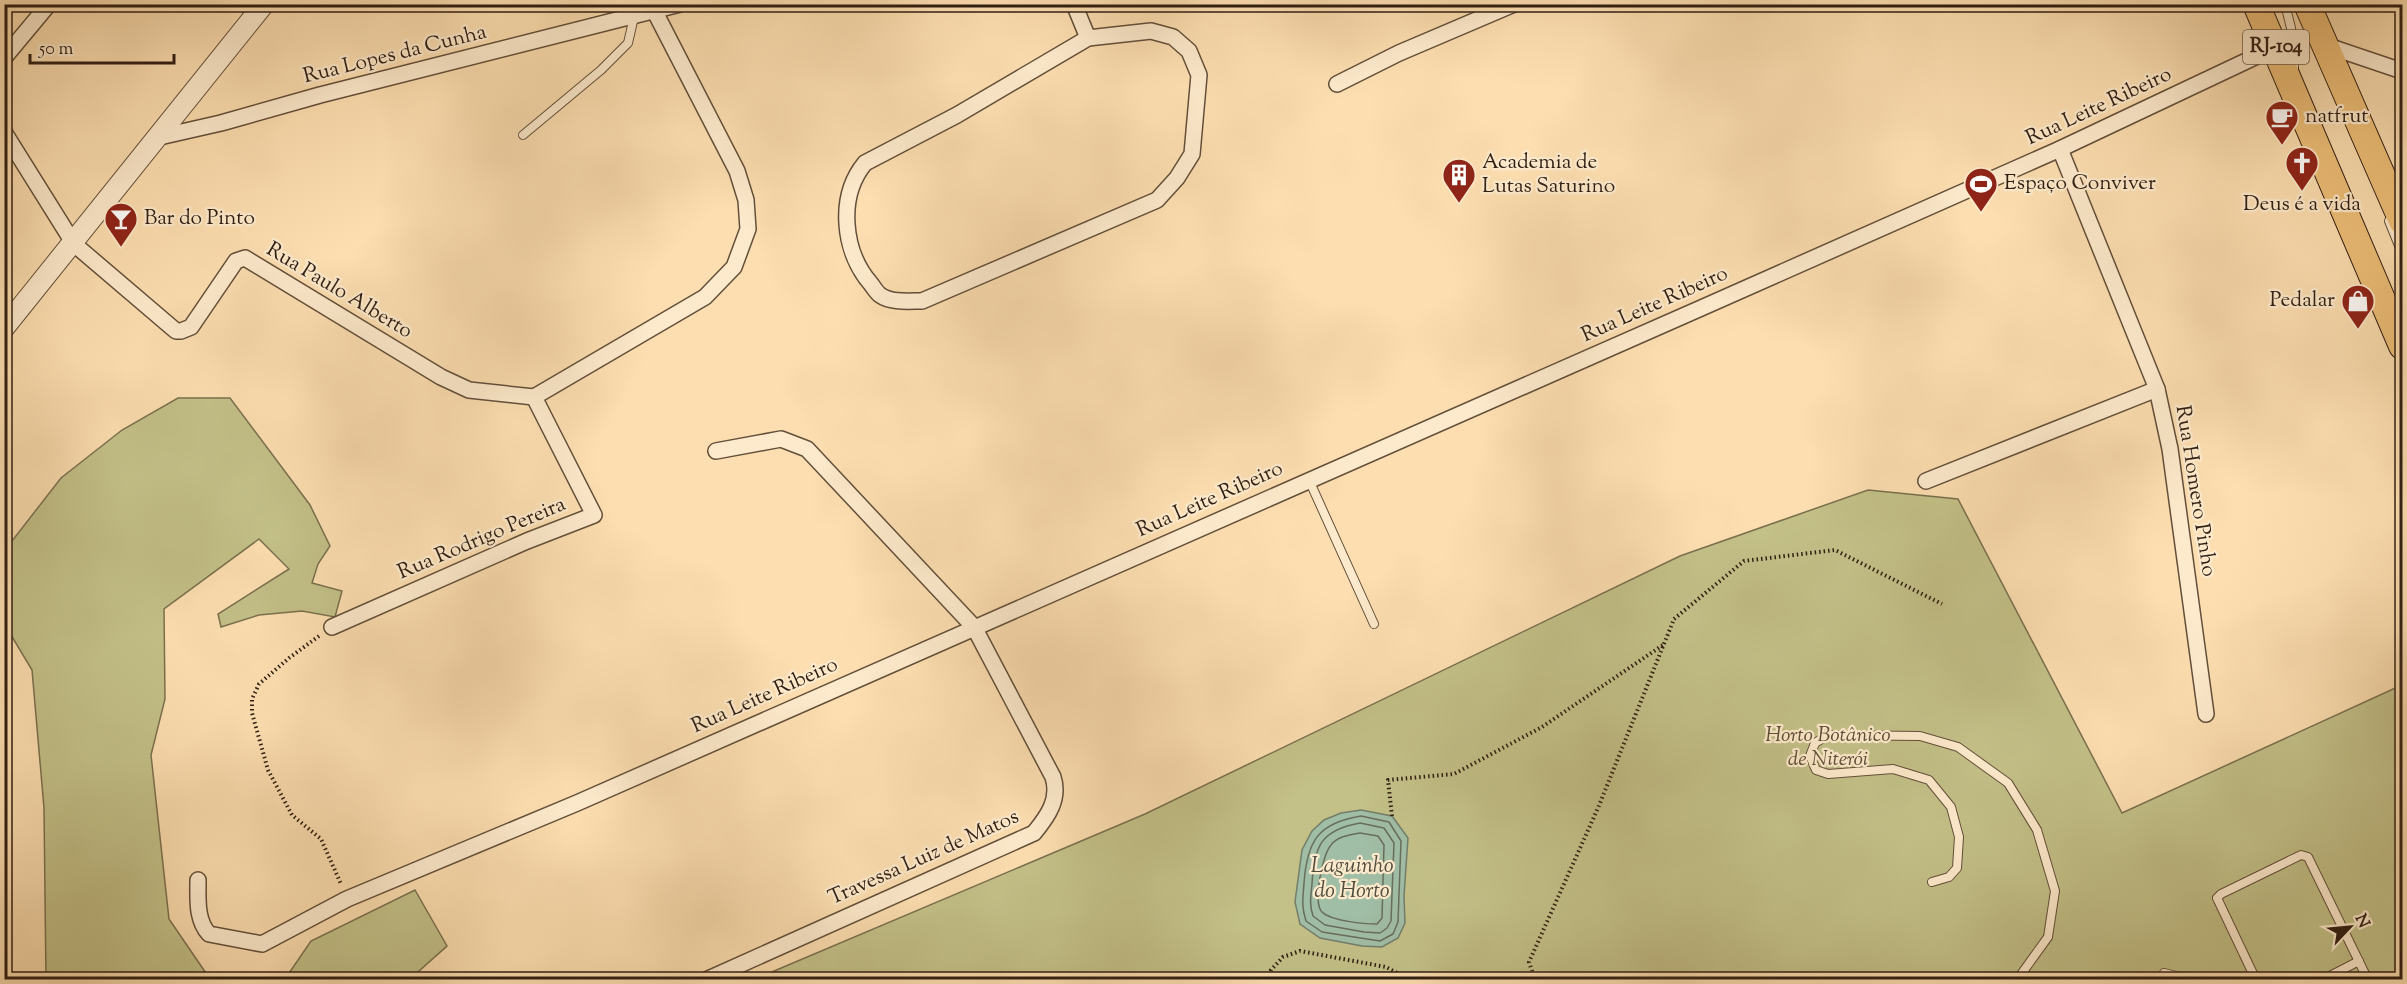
<svg xmlns="http://www.w3.org/2000/svg" width="2407" height="984" viewBox="0 0 2407 984" font-family="'Sorts Mill Goudy',serif">
<style>
.green{fill:#c3c088;stroke:#7a704e;stroke-width:1.5}
.water{fill:#a0bda5;stroke:#737e6b;stroke-width:1.5}
.lines{fill:none;stroke-linecap:round;stroke-linejoin:round}
.shore{stroke:#686e5c;stroke-width:1.5}
.service-casing{stroke:#634f3a;stroke-width:10}
.minor-casing{stroke:#634f3a;stroke-width:18}
.tertiary-casing{stroke:#634f3a;stroke-width:22}
.trunk-casing{stroke:#301f13;stroke-width:28}
.path{stroke:#301f13;stroke-width:4;stroke-dasharray:1.5 3;stroke-linecap:butt}
.service{stroke:#fdeacc;stroke-width:8}
.minor{stroke:#fdeacc;stroke-width:15}
.tertiary{stroke:#fdeacc;stroke-width:20}
.trunk{stroke:#eebf78;stroke-width:26}
.labels{text-anchor:middle;dominant-baseline:central;stroke-width:4.5;stroke-linejoin:round;paint-order:stroke}
.shield{fill:#fdeacc;stroke:#6e5c4a;stroke-width:1.5}
.shield-label{font-size:20px;font-weight:bold;fill:#301f13}
.street-label{font-size:21px;fill:#301f13;stroke:#fdeacc}
.poi-label{font-size:21px;fill:#301f13;stroke:#fdeacc;text-anchor:start}
.park-label{font-size:21px;font-style:italic;fill:#5c4f36;stroke:#fdeacc}
.water-label{font-size:22px;font-style:italic;fill:#524e3f;stroke:#fdeacc}
</style>
<rect width="100%" height="100%" fill="#fcdeb0"/>
<filter id="stains"><feTurbulence type="fractalNoise" baseFrequency=".00333" numOctaves="4"/><feColorMatrix values="0 0 0 0 .2 0 0 0 0 .09 0 0 0 0 .02 0 0 0 .5 -.17"/></filter>
<radialGradient id="worn" r=".72"><stop offset=".6" stop-color="#630" stop-opacity="0"/><stop offset="1" stop-color="#630" stop-opacity=".3"/></radialGradient>
<g class="green">
<path d="M 178,398 L 230,398 L 310,505 L 330,546 L 318,564 L 312,583 L 342,591 L 335,617 L 302,611 L 259,615 L 221,627 L 218,614 L 289,569 L 259,539 L 164,609 L 165,699 L 151,755 L 169,919 L 210,979 L 46,979 L 44,808 L 32,670 L 5,625 L 5,550 L 61,478 L 122,430 Z"/>
<path d="M 1868,490 L 1958,499 L 2122,813 L 2402,685 L 2402,979 L 753,980 L 1145,814 L 1680,556 Z"/>
<path d="M 415,890 L 447,946 L 410,979 L 285,979 L 311,941 Z"/>
</g>
<path class="water" d="M 1361,810 L 1392,816 L 1408,838 L 1404,896 L 1405,923 L 1398,938 L 1382,947 L 1362,946 L 1320,938 L 1300,924 L 1295,902 L 1302,850 L 1312,831 L 1324,820 L 1341,813 Z"/>
<g class="lines">
<g class="shore">
<path d="M 1361,816 L 1389,822 L 1401,841 L 1398,922 L 1393,934 L 1380,941 L 1322,932 L 1306,921 C 1301,905 1303,899 1304,883 C 1307,841 1318,823 1361,816 Z"/>
<path d="M 1360,823 L 1384,828 L 1394,843 L 1391,921 L 1387,928 L 1380,933 L 1364,932 L 1325,925 L 1313,916 C 1309,904 1311,896 1312,884 C 1314,846 1321,830 1360,823 Z"/>
<path d="M 1360,833 L 1378,836 L 1384,845 L 1382,918 L 1377,924 C 1365,924 1331,921 1322,912 C 1313,903 1322,855 1331,845 C 1338,836 1350,835 1360,833 Z"/>
</g>
<g class="service-casing">
<g id="service">
<path d="M 2285,4 L 2291,28 L 2294,68"/>
<path d="M 523,135 L 601,70 L 628,43 L 634,17"/>
<path d="M 2389,221 L 2402,253"/>
<path d="M 1309,480 L 1374,624"/>
<path d="M 1932,882 L 1949,877 L 1957,868 L 1959,837 L 1951,807 L 1929,780 L 1893,769 L 1828,774 L 1816,770 L 1810,756 L 1815,743 L 1828,735 L 1920,736 L 1958,747 L 2008,783 L 2037,830 L 2055,891 L 2048,937 L 2017,980"/>
<path d="M 2164,973 L 2193,980"/>
<path d="M 2256,980 L 2217,898 L 2221,894 L 2301,855 L 2308,857 L 2368,980"/>
<path d="M 2322,980 L 2359,961"/>
</g>
</g>
<g class="minor-casing">
<g id="minor">
<path d="M 1074,4 L 1088,38"/>
<path d="M 1151,31 L 1173,37 L 1189,51 L 1199,75 L 1192,154 L 1177,178 L 1157,200 L 922,301 C 909,301 891,303 880,295 C 877,293 874,288 871,284 C 843,252 837,197 865,163 L 957,115 L 1088,38 Z"/>
<path d="M 2325,45 L 2402,71"/>
<path d="M 4,58 L 49,4"/>
<path d="M 1337,84 L 1399,53 L 1514,4"/>
<path d="M 4,132 L 74,244 L 176,331 L 181,331 L 191,327 L 236,261 L 245,258 L 441,377 L 469,390 L 534,397"/>
<path d="M 155,138 L 221,123 L 320,95 L 680,4"/>
<path d="M 2060,149 L 2157,389 L 2170,449 L 2206,714"/>
<path d="M 534,397 L 705,297 L 734,267 L 748,229 L 746,200 L 737,171 L 655,12"/>
<path d="M 1926,481 L 2157,389"/>
<path d="M 332,627 L 527,541 L 594,515 L 534,397"/>
<path d="M 198,880 C 198,899 196,920 209,934 L 262,944 L 347,899 L 577,803 L 1699,309 L 2060,149 L 2276,47"/>
<path d="M 706,980 L 1034,833 C 1048,816 1060,799 1053,777 L 974,627 L 807,449 L 781,439 L 716,451"/>
</g>
</g>
<g class="tertiary-casing">
<path id="tertiary" d="M 4,328 L 264,4"/>
</g>
<g class="trunk-casing">
<g id="trunk">
<path d="M 2256,4 L 2402,346"/>
<path d="M 2307,4 L 2402,221"/>
</g>
</g>
<g class="path">
<path d="M 319,636 L 289,658 L 259,684 L 252,699 L 252,713 L 268,770 L 292,815 L 321,839 L 341,884"/>
<path d="M 1392,816 L 1388,780 L 1454,774 L 1542,727 L 1663,645"/>
<path d="M 1270,980 L 1271,970 L 1283,957 L 1300,951 L 1386,967 L 1410,980"/>
<path d="M 1535,980 L 1529,962 L 1598,808 L 1674,619 L 1744,561 L 1835,550 L 1942,604"/>
</g>
<use href="#service" class="service"/>
<use href="#minor" class="minor"/>
<use href="#tertiary" class="tertiary"/>
<use href="#trunk" class="trunk"/>
</g>
<defs>
<g id="cafe-pin" transform="scale(1.725)"><path d="M0 17L-7.5 6A9.5 9.5 0 1 1 7.5 6Z" fill="#8f2418" stroke="#fdeacc"/><path d="M-5.5-4.5H6V0H3Q3 3.5 0 3.5H-2.5Q-5.5 3.5-5.5 0ZM3-3.2v2h1.7v-2ZM-6 4.5H4V6H-6Z" fill="#fff"/></g>
<g id="church-pin" transform="scale(1.725)"><path d="M0 17L-7.5 6A9.5 9.5 0 1 1 7.5 6Z" fill="#8f2418" stroke="#fdeacc"/><path d="M-1.2-6h2.4v3.5h3.3v2.4h-3.3V6h-2.4V-.1h-3.3v-2.4h3.3Z" fill="#fff"/></g>
<g id="building-pin" transform="scale(1.725)"><path d="M0 17L-7.5 6A9.5 9.5 0 1 1 7.5 6Z" fill="#8f2418" stroke="#fdeacc"/><path d="M-4-6H4V6H1V3H-1V6H-4ZM-2.5-4.3h1.7v1.8h-1.7ZM.8-4.3h1.7v1.8H.8ZM-2.5-1h1.7V.8h-1.7ZM.8-1h1.7V.8H.8Z" fill="#fff"/></g>
<g id="stadium-pin" transform="scale(1.725)"><path d="M0 17L-7.5 6A9.5 9.5 0 1 1 7.5 6Z" fill="#8f2418" stroke="#fdeacc"/><path d="M0-5a6.5 5 0 1 0 0 10a6.5 5 0 1 0 0-10ZM-3.5-1.8h7v3.6h-7Z" fill="#fff"/></g>
<g id="bar-pin" transform="scale(1.725)"><path d="M0 17L-7.5 6A9.5 9.5 0 1 1 7.5 6Z" fill="#8f2418" stroke="#fdeacc"/><path d="M-6-5H6L.8 .8V4.5H3.5V6h-7V4.5H-.8V.8Z" fill="#fff"/></g>
<g id="shop-pin" transform="scale(1.725)"><path d="M0 17L-7.5 6A9.5 9.5 0 1 1 7.5 6Z" fill="#8f2418" stroke="#fdeacc"/><path d="M-5-2.5h2.3a2.7 3.5 0 0 1 5.4 0H5L5.5 6h-11ZM-1.5-2.5h3a1.5 2.3 0 0 0-3 0Z" fill="#fff"/></g>
</defs>
<g fill-rule="evenodd">
<use href="#cafe-pin" x="2282" y="117"/>
<use href="#church-pin" x="2302" y="163"/>
<use href="#building-pin" x="1459" y="175"/>
<use href="#stadium-pin" x="1981" y="184"/>
<use href="#bar-pin" x="121" y="219"/>
<use href="#shop-pin" x="2358" y="301"/>
</g>
<g class="labels">
<rect class="shield" x="2243" y="30" width="66" height="34" rx="4.5"/>
<g class="shield-label">
<text x="2276" y="47">RJ-104</text>
</g>
<g class="street-label">
<text transform="translate(395 55) rotate(-14)">Rua Lopes da Cunha</text>
<text transform="translate(2099 107) rotate(-25)">Rua Leite Ribeiro</text>
<text transform="translate(339 291) rotate(31)">Rua Paulo Alberto</text>
<text transform="translate(1655 305) rotate(-24)">Rua Leite Ribeiro</text>
<text transform="translate(2195 491) rotate(81)">Rua Homero Pinho</text>
<text transform="translate(1210 500) rotate(-24)">Rua Leite Ribeiro</text>
<text transform="translate(482 539) rotate(-23)">Rua Rodrigo Pereira</text>
<text transform="translate(765 696) rotate(-24)">Rua Leite Ribeiro</text>
<text transform="translate(924 858) rotate(-24)">Travessa Luiz de Matos</text>
</g>
<g class="poi-label">
<text x="2305" y="117">natfrut</text>
<text x="1482" y="163">Academia de<tspan x="1482" dy="24">Lutas Saturino</tspan></text>
<text x="2004" y="184">Espaço Conviver</text>
<text x="2302" y="205" text-anchor="middle">Deus é a vida</text>
<text x="144" y="219">Bar do Pinto</text>
<text x="2335" y="301" text-anchor="end">Pedalar</text>
</g>
<g class="park-label">
<text x="1828" y="736">Horto Botânico<tspan x="1828" dy="24">de Niterói</tspan></text>
</g>
<g class="water-label">
<text x="1352" y="867">Laguinho<tspan x="1352" dy="25">do Horto</tspan></text>
</g>
</g>
<rect width="2407" height="984" fill="none" stroke="#fcdeb0" stroke-width="24"/>
<rect x="6" y="6" width="2395" height="972" fill="none" stroke="#301f13" stroke-width="3"/>
<rect x="12" y="12" width="2383" height="960" fill="none" stroke="#301f13" stroke-width="1.5"/>
<g transform="translate(2350 927) rotate(64)" stroke="#fdeacc" stroke-width="4.5" paint-order="stroke">
<path d="M0-4.5L10 22L0 15L-10 22Z" fill="#301f13"/>
<text y="-9" font-size="16" font-weight="bold" text-anchor="middle" fill="#301f13">N</text>
</g>
<path d="M30 54v9h144v-9" fill="none" stroke="#301f13" stroke-width="3"/>
<text x="39" y="54" font-size="18" fill="#301f13" stroke="#fdeacc" stroke-width="4.5" paint-order="stroke">50 m</text>
<rect width="100%" height="100%" filter="url(#stains)"/>
<rect width="100%" height="100%" fill="url(#worn)"/>
</svg>
